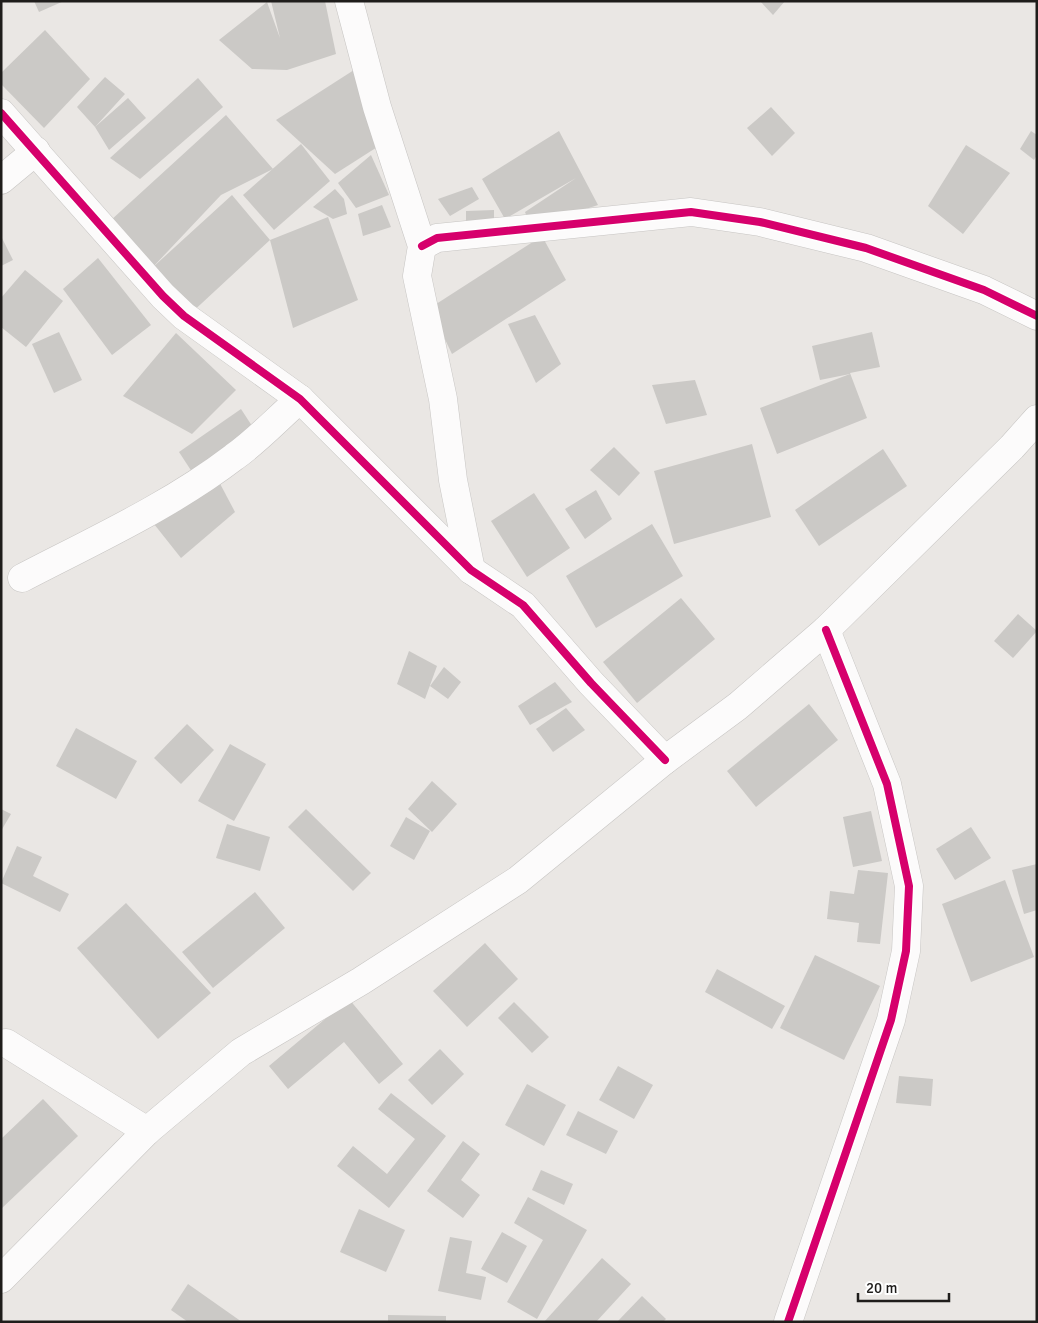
<svg xmlns="http://www.w3.org/2000/svg" width="1038" height="1323" viewBox="0 0 1038 1323" font-family="Signika,sans-serif">
<style>
.building{fill:#cbc9c6}
.lines{fill:none;stroke-linecap:round;stroke-linejoin:round}
.street-casing{stroke:#c7c5c3;stroke-width:29}
.secondary-casing{stroke:#c7c5c3;stroke-width:29}
.street{stroke:#fcfbfb;stroke-width:28}
.secondary{stroke:#fcfbfb;stroke-width:28}
.cycleway-casing{stroke:#fff;stroke-width:11}
.cycleway{stroke:#d6006c;stroke-width:8}
</style>
<rect width="100%" height="100%" fill="#eae7e4"/>
<g class="building">
<path d="M 34,1 L 64,1 L 39,12 Z"/>
<path d="M 271,1 L 325,1 L 336,54 L 287,70 L 252,69 L 219,40 L 267,2 L 280,38 Z"/>
<path d="M 760,1 L 785,1 L 773,15 Z"/>
<path d="M 45,30 L 90,79 L 44,128 L 1,84 L 1,73 Z"/>
<path d="M 354,70 L 382,144 L 335,174 L 276,120 Z"/>
<path d="M 105,77 L 125,94 L 95,127 L 128,98 L 146,118 L 109,150 L 95,127 L 77,107 Z"/>
<path d="M 198,78 L 223,107 L 140,179 L 110,158 Z"/>
<path d="M 771,107 L 795,133 L 772,156 L 747,128 Z"/>
<path d="M 226,115 L 273,169 L 221,195 L 152,268 L 232,195 L 270,240 L 328,217 L 358,300 L 293,328 L 270,240 L 188,316 L 110,221 Z"/>
<path d="M 559,131 L 598,205 L 531,227 L 525,212 L 576,178 L 505,219 L 482,179 Z"/>
<path d="M 1031,131 L 1037,135 L 1037,155 L 1034,160 L 1020,149 Z"/>
<path d="M 301,144 L 330,181 L 274,230 L 243,195 Z"/>
<path d="M 966,145 L 1010,173 L 963,234 L 928,206 Z"/>
<path d="M 371,155 L 389,195 L 356,208 L 338,183 Z"/>
<path d="M 472,187 L 479,199 L 450,216 L 438,199 Z"/>
<path d="M 335,189 L 344,199 L 347,214 L 333,219 L 313,207 Z"/>
<path d="M 382,205 L 391,227 L 363,236 L 358,214 Z"/>
<path d="M 494,210 L 494,225 L 466,229 L 466,211 Z"/>
<path d="M 1,236 L 13,260 L 1,266 Z"/>
<path d="M 542,236 L 566,280 L 452,354 L 430,308 Z"/>
<path d="M 98,258 L 151,325 L 112,355 L 63,289 Z"/>
<path d="M 25,270 L 63,301 L 26,347 L 1,327 L 1,298 Z"/>
<path d="M 535,315 L 561,364 L 536,383 L 508,324 Z"/>
<path d="M 59,332 L 82,380 L 54,393 L 32,344 Z"/>
<path d="M 872,332 L 880,367 L 850,373 L 867,418 L 777,454 L 760,408 L 850,374 L 820,380 L 812,346 Z"/>
<path d="M 176,333 L 236,390 L 192,434 L 123,396 Z"/>
<path d="M 695,380 L 707,415 L 666,424 L 652,385 Z"/>
<path d="M 241,409 L 258,435 L 194,475 L 179,452 Z"/>
<path d="M 752,444 L 771,517 L 674,544 L 654,471 Z"/>
<path d="M 614,447 L 640,473 L 619,496 L 590,470 Z"/>
<path d="M 883,449 L 907,486 L 819,546 L 795,510 Z"/>
<path d="M 217,478 L 235,512 L 181,558 L 154,524 Z"/>
<path d="M 596,490 L 612,519 L 585,539 L 565,509 Z"/>
<path d="M 534,493 L 570,548 L 527,577 L 491,521 Z"/>
<path d="M 652,524 L 683,576 L 596,628 L 566,576 Z"/>
<path d="M 681,598 L 715,639 L 637,703 L 603,662 Z"/>
<path d="M 1018,614 L 1037,631 L 1013,658 L 994,641 Z"/>
<path d="M 409,651 L 437,666 L 425,699 L 397,684 Z"/>
<path d="M 444,667 L 461,682 L 448,699 L 430,686 Z"/>
<path d="M 555,682 L 572,702 L 530,725 L 518,706 Z"/>
<path d="M 809,704 L 838,740 L 756,807 L 727,771 Z"/>
<path d="M 566,708 L 585,730 L 553,752 L 536,729 Z"/>
<path d="M 187,724 L 214,750 L 181,784 L 154,758 Z"/>
<path d="M 76,728 L 137,761 L 116,799 L 56,766 Z"/>
<path d="M 230,744 L 266,764 L 234,821 L 198,801 Z"/>
<path d="M 432,781 L 457,804 L 432,832 L 408,809 Z"/>
<path d="M 1,809 L 11,814 L 1,831 Z"/>
<path d="M 306,809 L 371,873 L 353,891 L 288,827 Z"/>
<path d="M 871,811 L 882,861 L 853,867 L 843,817 Z"/>
<path d="M 406,817 L 430,831 L 414,860 L 390,846 Z"/>
<path d="M 227,824 L 270,837 L 260,871 L 216,858 Z"/>
<path d="M 971,827 L 991,858 L 955,880 L 936,849 Z"/>
<path d="M 17,846 L 42,857 L 33,876 L 69,894 L 60,912 L 1,883 Z"/>
<path d="M 1037,864 L 1037,910 L 1024,914 L 1012,870 Z"/>
<path d="M 858,870 L 888,873 L 880,944 L 857,942 L 859,923 L 827,919 L 830,891 L 854,894 Z"/>
<path d="M 1005,880 L 1034,957 L 971,982 L 942,904 Z"/>
<path d="M 255,892 L 285,928 L 213,988 L 182,952 Z"/>
<path d="M 126,903 L 211,993 L 158,1039 L 77,948 Z"/>
<path d="M 485,943 L 518,979 L 467,1027 L 433,991 Z"/>
<path d="M 815,955 L 880,986 L 844,1060 L 780,1028 Z"/>
<path d="M 717,969 L 785,1006 L 772,1029 L 705,992 Z"/>
<path d="M 349,999 L 403,1064 L 379,1084 L 344,1042 L 288,1089 L 269,1066 Z"/>
<path d="M 514,1002 L 549,1037 L 532,1053 L 498,1018 Z"/>
<path d="M 440,1049 L 464,1074 L 432,1105 L 408,1080 Z"/>
<path d="M 618,1066 L 653,1085 L 634,1119 L 599,1100 Z"/>
<path d="M 899,1076 L 933,1079 L 931,1106 L 896,1103 Z"/>
<path d="M 527,1084 L 566,1105 L 544,1146 L 505,1125 Z"/>
<path d="M 391,1093 L 446,1136 L 389,1208 L 337,1166 L 353,1146 L 387,1174 L 415,1139 L 378,1109 Z"/>
<path d="M 43,1099 L 78,1136 L 1,1209 L 1,1139 Z"/>
<path d="M 578,1111 L 618,1131 L 606,1154 L 566,1135 Z"/>
<path d="M 463,1141 L 480,1154 L 461,1180 L 480,1195 L 463,1218 L 427,1191 Z"/>
<path d="M 541,1170 L 573,1184 L 564,1205 L 532,1190 Z"/>
<path d="M 528,1197 L 587,1230 L 537,1319 L 507,1302 L 543,1240 L 514,1223 Z"/>
<path d="M 359,1209 L 405,1230 L 386,1272 L 340,1252 Z"/>
<path d="M 502,1232 L 527,1246 L 507,1283 L 481,1269 Z"/>
<path d="M 450,1237 L 472,1241 L 466,1273 L 486,1277 L 481,1300 L 438,1291 Z"/>
<path d="M 602,1258 L 631,1284 L 596,1322 L 544,1322 Z"/>
<path d="M 188,1284 L 242,1322 L 188,1322 L 171,1310 Z"/>
<path d="M 642,1296 L 666,1319 L 663,1322 L 617,1322 Z"/>
<path d="M 388,1315 L 446,1316 L 446,1322 L 388,1322 Z"/>
</g>
<g class="lines">
<g class="street-casing">
<g id="street">
<path d="M 349,1 L 377,107 L 422,246 L 417,276 L 443,399 L 453,480 L 471,570"/>
<path d="M 1,113 L 163,296 L 184,316 L 300,399 L 471,570 L 523,605 L 591,683 L 665,760"/>
<path d="M 1,180 L 36,151"/>
<path d="M 422,246 L 437,238 L 691,212 L 760,222 L 866,248 L 984,290 L 1037,316"/>
<path d="M 22,578 C 93,541 170,506 234,457 C 258,440 278,418 300,399"/>
<path d="M 6,1043 L 147,1131"/>
<path d="M 788,1322 L 891,1020 L 906,951 L 909,886 L 887,784 L 826,630"/>
</g>
</g>
<g class="secondary-casing">
<path id="secondary" d="M 1,1279 L 147,1131 L 241,1052 L 361,981 L 518,880 L 665,760 L 738,706 L 826,630 L 1012,447 L 1037,419"/>
</g>
<use href="#street" class="street"/>
<use href="#secondary" class="secondary"/>
<g class="cycleway-casing">
<g id="cycleway">
<path d="M 1,113 L 163,296 L 184,316 L 300,399 L 471,570 L 523,605 L 591,683 L 665,760"/>
<path d="M 422,246 L 437,238 L 691,212 L 760,222 L 866,248 L 984,290 L 1037,316"/>
<path d="M 788,1322 L 891,1020 L 906,951 L 909,886 L 887,784 L 826,630"/>
</g>
</g>
<use href="#cycleway" class="cycleway"/>
</g>
<rect width="1038" height="1323" fill="none" stroke="#1f1d1b" stroke-width="5"/>
<path d="M858 1293v8h91v-8" fill="none" stroke="#1f1d1b" stroke-width="2.5"/>
<text x="866" y="1293" font-size="15" fill="#1f1d1b" stroke="#ffffff" stroke-width="4" paint-order="stroke">20 m</text>
</svg>
